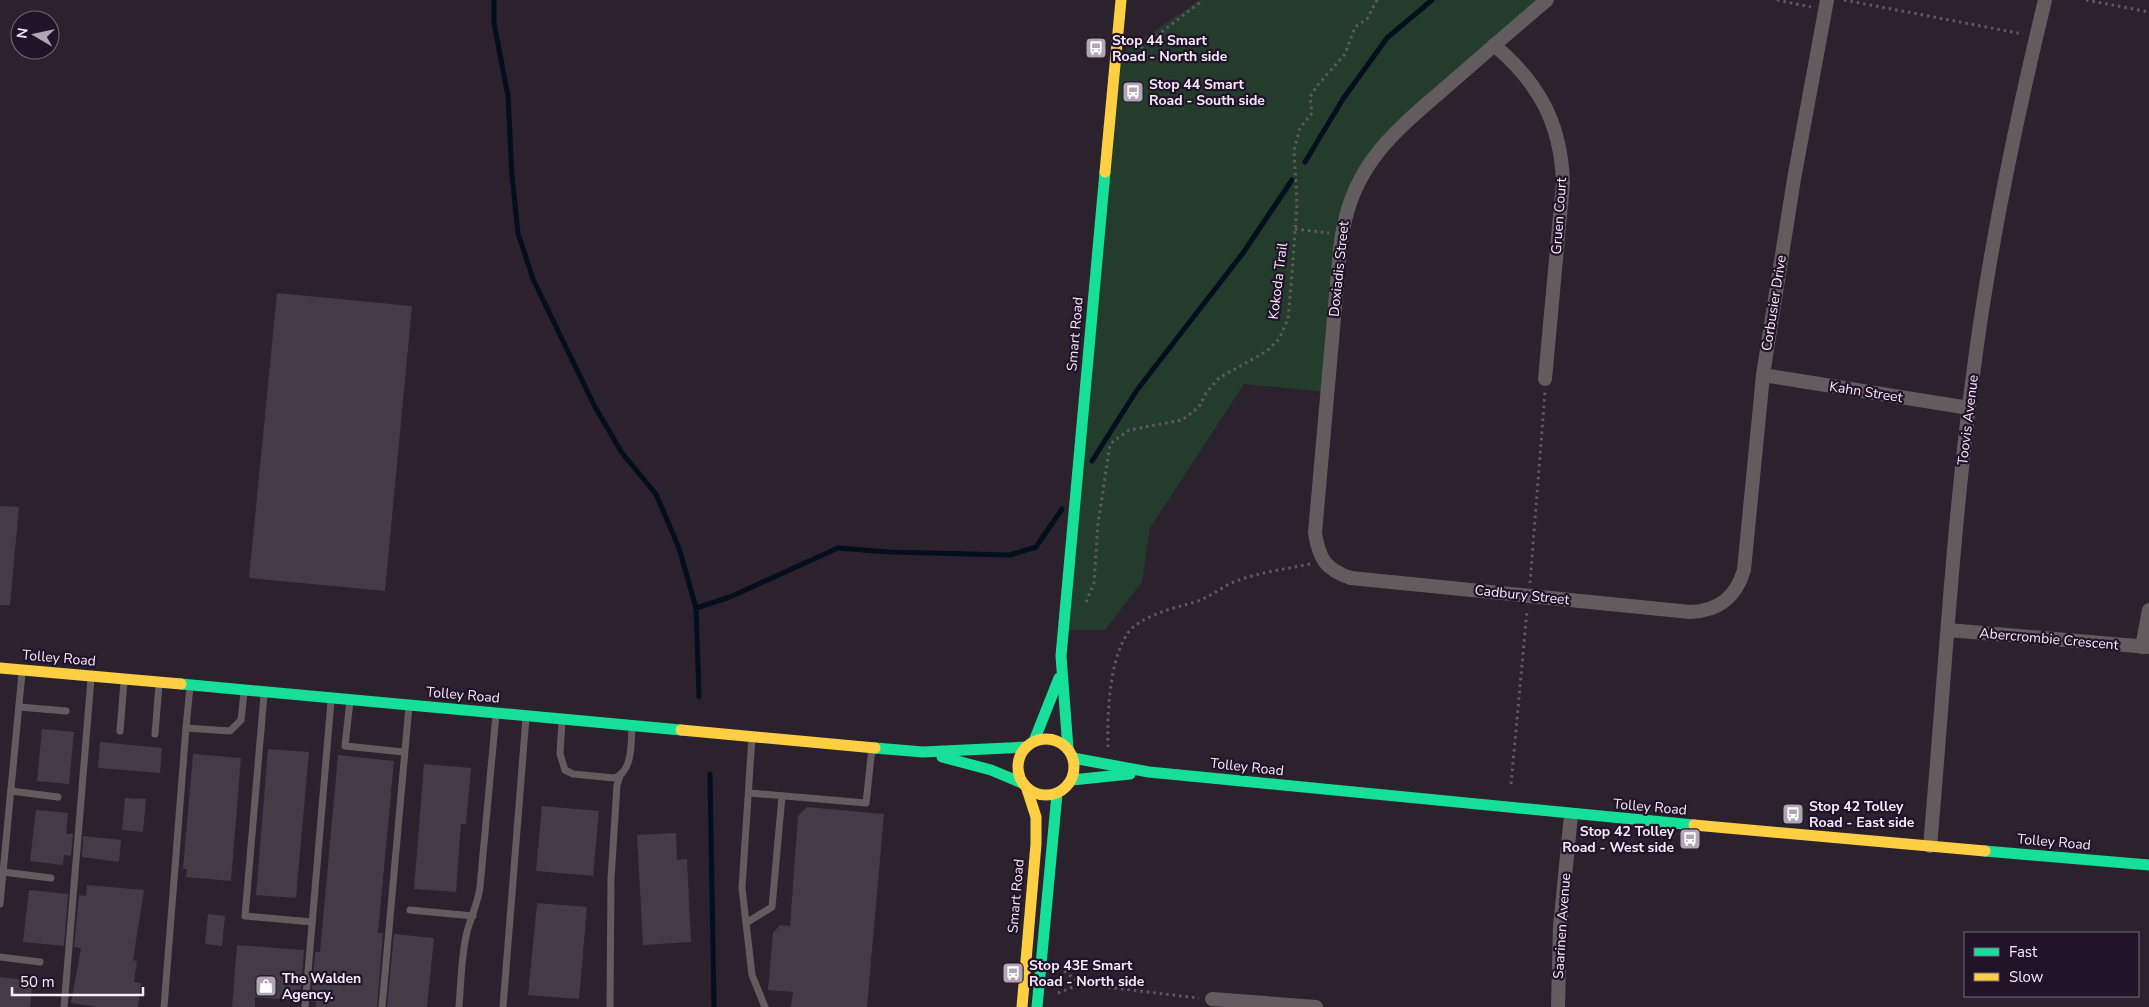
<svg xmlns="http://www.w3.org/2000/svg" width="2149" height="1007" viewBox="0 0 2149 1007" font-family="'Nunito Sans',sans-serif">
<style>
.green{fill:#233c2b}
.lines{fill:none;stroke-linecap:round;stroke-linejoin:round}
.stream{stroke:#040e1d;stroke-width:5}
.building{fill:#433b46}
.path{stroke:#60595e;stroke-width:3;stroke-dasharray:2.5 4;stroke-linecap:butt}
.lane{stroke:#625c5f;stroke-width:7}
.street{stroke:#625c5f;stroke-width:14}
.fast{stroke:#16e098;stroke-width:11}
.slow{stroke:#ffcf43;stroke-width:11}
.labels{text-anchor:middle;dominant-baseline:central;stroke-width:4.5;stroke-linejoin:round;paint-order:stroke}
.poi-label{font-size:14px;font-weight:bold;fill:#f6ecfb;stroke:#231329;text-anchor:start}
.street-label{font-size:14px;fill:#f6ecfb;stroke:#231329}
</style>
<rect width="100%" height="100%" fill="#2b222e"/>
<path class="green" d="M 1200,0 L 1547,0 L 1394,132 L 1348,207 L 1327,392 L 1244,384 L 1150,528 L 1142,582 L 1105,630 L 1063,630 L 1116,57 Z"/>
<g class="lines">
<g class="stream">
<path d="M 494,0 L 494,23 L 508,96 L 512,176 L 518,233 L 533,279 L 594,405 L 622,453 L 656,494 L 679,548 L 696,608 L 699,697"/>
<path d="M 1305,162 L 1343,99 L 1387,38 L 1432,0"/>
<path d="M 1092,461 L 1137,390 L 1243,253 L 1292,180"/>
<path d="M 696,608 L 730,597 L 838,548 L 889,552 L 1010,555 L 1036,547 L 1062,509"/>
<path d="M 710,774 L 714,1007"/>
</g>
</g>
<g class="building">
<path d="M 277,293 L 412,306 L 385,591 L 249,578 Z"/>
<path d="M 0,506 L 19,507 L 10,605 L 0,605 Z"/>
<path d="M 42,729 L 74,732 L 69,784 L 37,781 Z"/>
<path d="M 100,742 L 162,748 L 160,773 L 98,768 Z"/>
<path d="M 268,749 L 309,752 L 296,898 L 256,895 Z"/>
<path d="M 193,754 L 241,758 L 231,881 L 186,877 L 187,869 L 183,869 Z"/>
<path d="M 338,755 L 394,761 L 378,933 L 383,933 L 377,1007 L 316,1007 L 316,1002 L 311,1002 L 315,952 L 320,952 Z"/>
<path d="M 424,764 L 471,768 L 466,824 L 461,824 L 456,892 L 414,889 Z"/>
<path d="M 125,798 L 146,799 L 143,832 L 122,830 Z"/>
<path d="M 542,806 L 599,811 L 593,876 L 536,871 Z"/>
<path d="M 807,807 L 884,814 L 867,1007 L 791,1007 L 793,992 L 768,990 L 773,933 L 780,925 L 790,926 L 798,816 Z"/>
<path d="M 36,810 L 68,813 L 66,834 L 73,834 L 71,856 L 64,855 L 63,865 L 30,861 Z"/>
<path d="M 676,833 L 677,860 L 687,859 L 691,942 L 643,945 L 637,835 Z"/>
<path d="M 83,836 L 121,840 L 119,862 L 82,857 Z"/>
<path d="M 87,885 L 144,890 L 133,960 L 137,961 L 134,982 L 141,983 L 138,1007 L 98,1007 L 71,1003 L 81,948 L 74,947 L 79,895 L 86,896 Z"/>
<path d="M 29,890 L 68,894 L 64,946 L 23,942 Z"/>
<path d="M 537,903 L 587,907 L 579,999 L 528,995 Z"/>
<path d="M 208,914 L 225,916 L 222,946 L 205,944 Z"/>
<path d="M 394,934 L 434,938 L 427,1007 L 387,1007 Z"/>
<path d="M 237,945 L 304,950 L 300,1001 L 255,997 L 255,1007 L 232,1007 Z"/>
<path d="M 0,977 L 33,981 L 30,1007 L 0,1007 Z"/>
</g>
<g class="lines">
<g class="path">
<path d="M 1777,0 L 1811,7"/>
<path d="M 1844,0 L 2023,34"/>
<path d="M 2086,0 L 2149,12"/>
<path d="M 1141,48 L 1203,0"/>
<path d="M 1295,229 L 1329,233"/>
<path d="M 1530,583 L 1545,392"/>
<path d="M 1086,602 L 1094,583 L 1098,524 L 1110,444 L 1129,430 L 1182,420 L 1199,407 L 1206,393 L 1219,378 L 1267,351 L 1279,339 L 1288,319 L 1292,274 L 1297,204 L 1294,150 L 1300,128 L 1312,113 L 1310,97 L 1317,86 L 1345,54 L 1355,27 L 1367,19 L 1377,0"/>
<path d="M 1108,747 C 1107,715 1109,643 1137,624 C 1157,611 1176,608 1198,601 C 1212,596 1224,585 1239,580 C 1261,572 1286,569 1310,564"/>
<path d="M 1511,784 L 1527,611"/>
<path d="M 1059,967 L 1080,983"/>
<path d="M 1058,993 L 1080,984 L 1199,998"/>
</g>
<g class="lane">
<path d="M 190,686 L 186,728 L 230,731 L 241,720 L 244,693"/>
<path d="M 264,695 L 245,916 L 312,922"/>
<path d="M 350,701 L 345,746 L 404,752"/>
<path d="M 19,707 L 66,711"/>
<path d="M 562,721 L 560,754 L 565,770 L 573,774 L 614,778 C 633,772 631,743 632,726"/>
<path d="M 120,731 L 124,682"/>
<path d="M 155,734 L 159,685"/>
<path d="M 752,737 L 742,888 L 752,975 L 765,1007"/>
<path d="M 11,791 L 58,797"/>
<path d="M 749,793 L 866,803 L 872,748"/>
<path d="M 3,872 L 51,878"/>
<path d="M 0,904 L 22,673"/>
<path d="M 410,910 L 473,916"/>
<path d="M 746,923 L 772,907 L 782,796"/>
<path d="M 0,957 L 40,962"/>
<path d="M 64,1007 L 91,679"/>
<path d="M 164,1007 L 186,728"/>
<path d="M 305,1007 L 331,701"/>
<path d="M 382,1007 L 409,706"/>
<path d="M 459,1007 C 461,982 461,956 467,932 C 471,916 478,903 480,887 L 496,714"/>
<path d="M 503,1007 L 526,717"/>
<path d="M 610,1007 L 611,879 L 617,785 L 620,776"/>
</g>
<g class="street">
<path d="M 1547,0 C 1515,27 1484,54 1452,82 C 1393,133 1348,166 1340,250 L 1315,533 C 1319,559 1326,570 1351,578 L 1690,612 C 1719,611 1736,597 1744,570 L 1763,375 L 1794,179 L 1827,0"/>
<path d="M 1494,45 C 1539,83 1561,123 1563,183 L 1545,379"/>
<path d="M 1763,375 L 1969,408"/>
<path d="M 1948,630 L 2149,647"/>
<path d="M 2142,647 L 2149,610"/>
<path d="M 1930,846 C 1944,690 1952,532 1973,375 C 1989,249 2015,124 2045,0"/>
<path d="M 1212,999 L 1316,1007"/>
<path d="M 1558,1007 L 1560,927 L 1571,815"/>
</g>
<g class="fast">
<path d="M 181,684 L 681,730"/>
<path d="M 1034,741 L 1059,678"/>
<path d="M 875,748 L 923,752 L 1026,747"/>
<path d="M 1068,749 L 1061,656 L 1105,172"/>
<path d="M 942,757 L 991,770 L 1022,783"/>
<path d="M 1073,758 L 1149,772 L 1694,825"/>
<path d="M 1072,780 L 1130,774"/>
<path d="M 1985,851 L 2149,865"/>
<path d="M 1037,1007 L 1057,794"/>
</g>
<g class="slow">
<path d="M 1105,172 L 1121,0"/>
<path d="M 0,668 L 181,684"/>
<path d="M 681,730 L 875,748"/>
<circle cx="1046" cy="767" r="28"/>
<path d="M 1694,825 L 1985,851"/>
<path d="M 1022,1007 L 1036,844 L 1036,817 L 1027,789"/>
</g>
</g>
<defs>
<g id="bus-square" transform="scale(1.125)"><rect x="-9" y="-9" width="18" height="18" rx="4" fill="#afa5b3" stroke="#231329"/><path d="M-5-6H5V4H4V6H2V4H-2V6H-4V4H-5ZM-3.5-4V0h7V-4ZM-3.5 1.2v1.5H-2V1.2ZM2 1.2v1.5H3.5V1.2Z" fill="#fff"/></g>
<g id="shop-square" transform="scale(1.125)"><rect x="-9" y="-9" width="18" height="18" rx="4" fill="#afa5b3" stroke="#231329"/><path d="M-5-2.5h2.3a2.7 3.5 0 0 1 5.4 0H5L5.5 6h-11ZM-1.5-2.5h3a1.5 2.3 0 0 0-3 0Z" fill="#fff"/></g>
</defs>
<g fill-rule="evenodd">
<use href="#bus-square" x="1096" y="48"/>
<use href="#bus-square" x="1133" y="92"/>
<use href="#bus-square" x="1793" y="814"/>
<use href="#bus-square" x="1690" y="839"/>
<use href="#bus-square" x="1013" y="973"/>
<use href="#shop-square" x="266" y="986"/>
</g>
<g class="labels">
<g class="poi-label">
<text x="1112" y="40">Stop 44 Smart<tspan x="1112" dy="16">Road - North side</tspan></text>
<text x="1149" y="84">Stop 44 Smart<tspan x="1149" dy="16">Road - South side</tspan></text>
<text x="1809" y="806">Stop 42 Tolley<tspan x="1809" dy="16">Road - East side</tspan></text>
<text x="1674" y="831" text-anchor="end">Stop 42 Tolley<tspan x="1674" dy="16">Road - West side</tspan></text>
<text x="1029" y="965">Stop 43E Smart<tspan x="1029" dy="16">Road - North side</tspan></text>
<text x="282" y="978">The Walden<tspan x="282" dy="16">Agency.</tspan></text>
</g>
<g class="street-label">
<text transform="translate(1559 216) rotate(-86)">Gruen Court</text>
<text transform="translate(1339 269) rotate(-84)">Doxiadis Street</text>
<text transform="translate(1278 281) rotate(-83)">Kokoda Trail</text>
<text transform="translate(1774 303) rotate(-81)">Corbusier Drive</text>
<text transform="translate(1075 334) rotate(-85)">Smart Road</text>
<text transform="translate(1866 392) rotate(9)">Kahn Street</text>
<text transform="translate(1968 420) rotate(-83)">Toovis Avenue</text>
<text transform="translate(1522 595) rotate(6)">Cadbury Street</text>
<text transform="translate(2049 639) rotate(5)">Abercrombie Crescent</text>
<text transform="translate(59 658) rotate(5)">Tolley Road</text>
<text transform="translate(463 695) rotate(5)">Tolley Road</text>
<text transform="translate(1247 767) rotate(6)">Tolley Road</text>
<text transform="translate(1650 807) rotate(5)">Tolley Road</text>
<text transform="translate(2054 842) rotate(5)">Tolley Road</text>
<text transform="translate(1016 896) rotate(-85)">Smart Road</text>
<text transform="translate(1562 926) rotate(-86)">Saarinen Avenue</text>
</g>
</g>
<rect x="1964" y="932" width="175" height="65" fill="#231329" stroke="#776a7d"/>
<rect x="1974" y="948" width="25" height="8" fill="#16e098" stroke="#776a7d"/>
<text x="2009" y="957" font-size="15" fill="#f6ecfb">Fast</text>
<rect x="1974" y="973" width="25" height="8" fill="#ffcf43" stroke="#776a7d"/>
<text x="2009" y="982" font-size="15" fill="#f6ecfb">Slow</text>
<g transform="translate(35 35) rotate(279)"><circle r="24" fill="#231329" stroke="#776a7d"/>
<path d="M0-4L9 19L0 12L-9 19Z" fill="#afa5b3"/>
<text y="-8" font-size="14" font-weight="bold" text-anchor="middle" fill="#f6ecfb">N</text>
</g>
<path d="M12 987v8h131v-8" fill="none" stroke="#f6ecfb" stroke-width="2.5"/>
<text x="20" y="987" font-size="15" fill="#f6ecfb" stroke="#231329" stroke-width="4" paint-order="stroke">50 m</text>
</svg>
